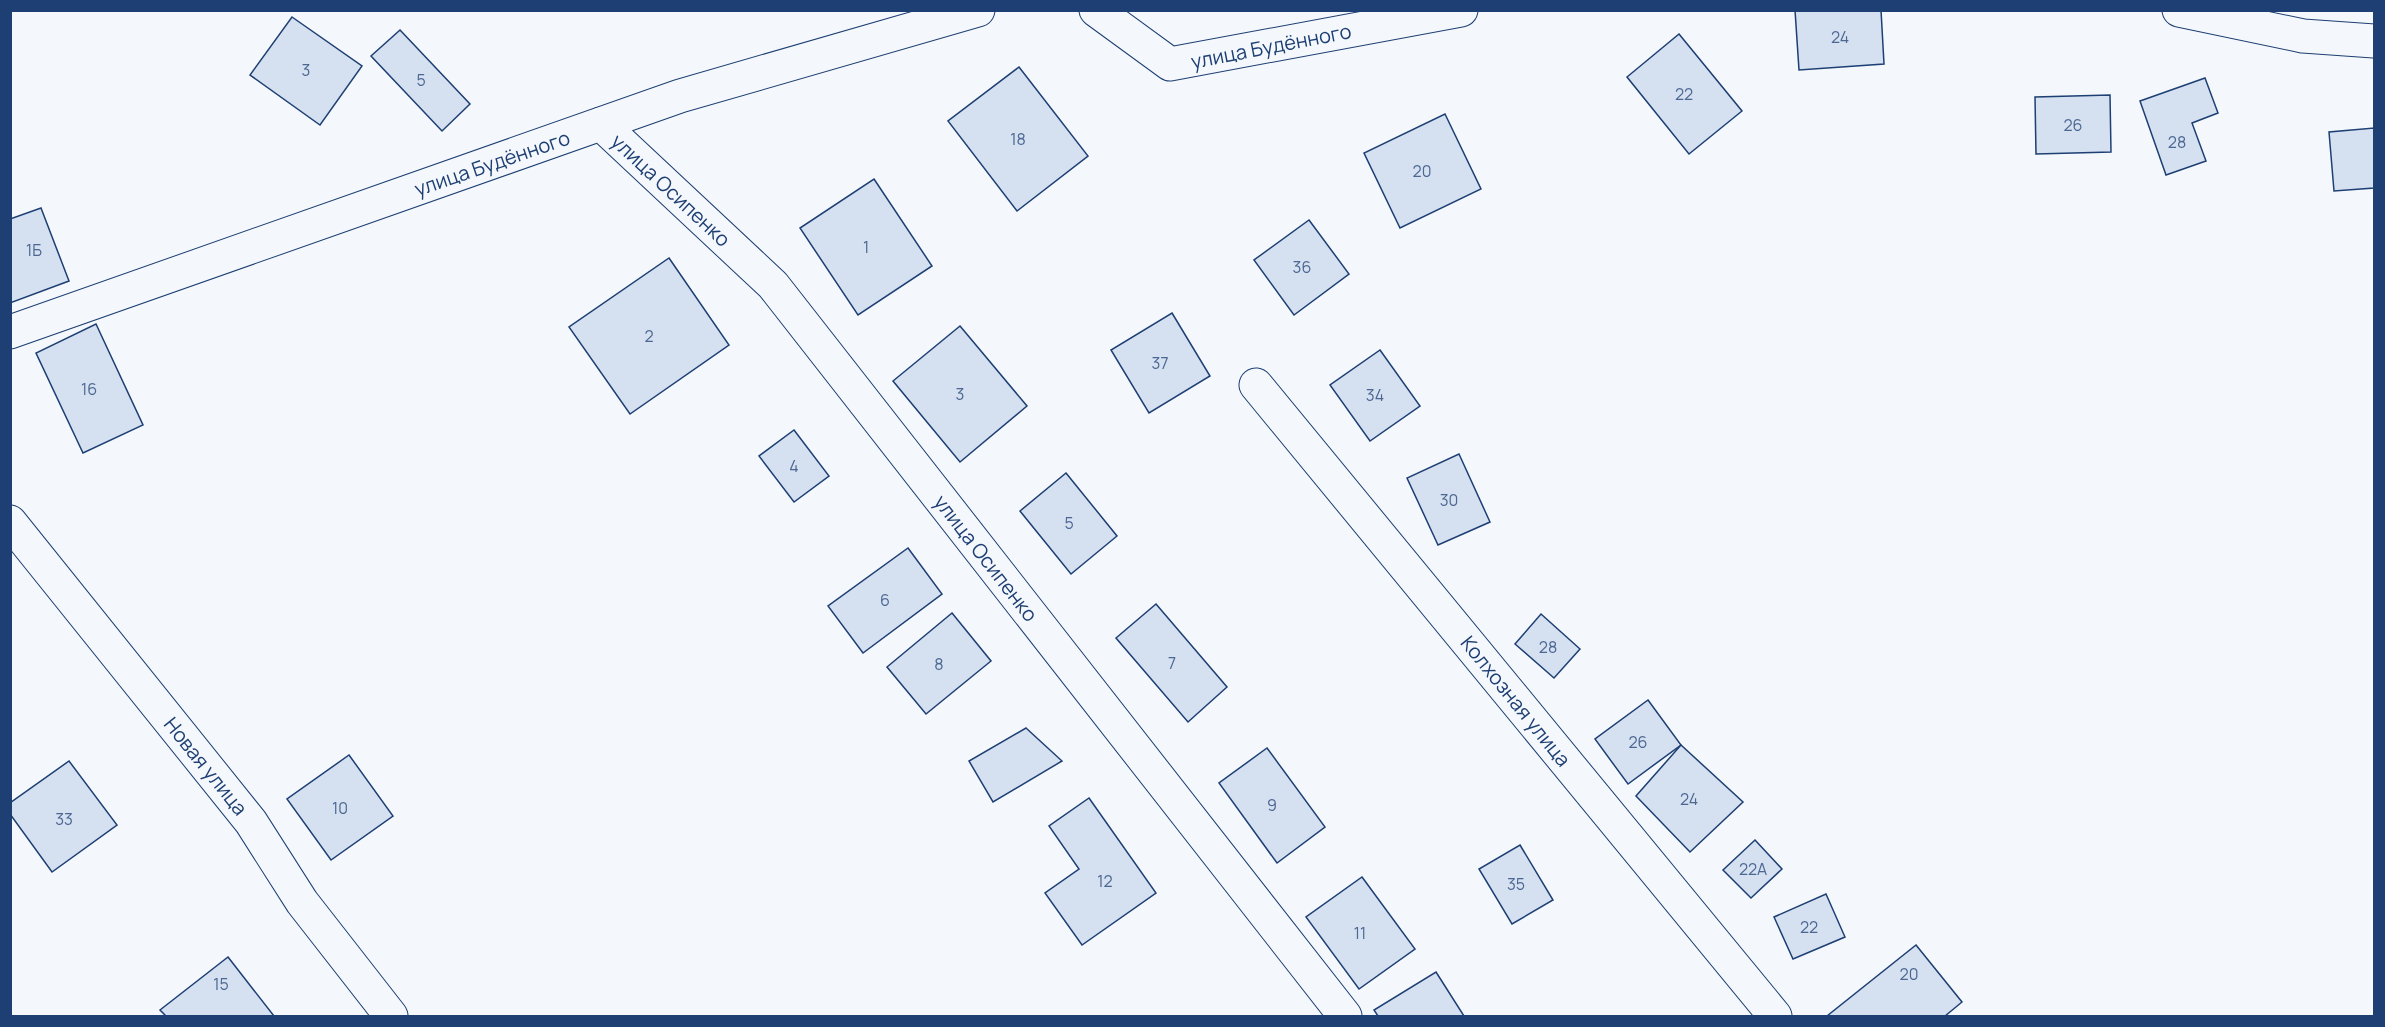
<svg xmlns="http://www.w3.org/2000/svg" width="2385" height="1027" viewBox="0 0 2385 1027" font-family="Manrope,sans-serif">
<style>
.building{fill:#d5e0f0;stroke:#1d3f73;stroke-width:1.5}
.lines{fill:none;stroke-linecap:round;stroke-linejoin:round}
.minor-casing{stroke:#1d3f73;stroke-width:35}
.minor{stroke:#f4f7fb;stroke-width:33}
.labels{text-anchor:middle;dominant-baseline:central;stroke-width:4.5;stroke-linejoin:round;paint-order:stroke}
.number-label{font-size:16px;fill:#4b6792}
.street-label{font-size:20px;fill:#1d3f73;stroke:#f4f7fb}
</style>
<rect width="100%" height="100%" fill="#f4f7fb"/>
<g class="building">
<path d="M 1795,10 L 1881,10 L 1884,64 L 1799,70 Z"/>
<path d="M 292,17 L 362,66 L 320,125 L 250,75 Z"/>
<path d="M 400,30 L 470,104 L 442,131 L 371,56 Z"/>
<path d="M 1679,34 L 1742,111 L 1689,154 L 1627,77 Z"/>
<path d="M 1019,67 L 1088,156 L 1017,211 L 948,121 Z"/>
<path d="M 2205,78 L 2218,113 L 2192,123 L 2206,161 L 2166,175 L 2140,101 Z"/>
<path d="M 2110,95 L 2111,152 L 2036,154 L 2035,97 Z"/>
<path d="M 1445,114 L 1481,189 L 1400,228 L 1364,153 Z"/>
<path d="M 2374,128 L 2374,188 L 2334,191 L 2329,132 Z"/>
<path d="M 874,179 L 932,266 L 858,315 L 800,228 Z"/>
<path d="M 41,208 L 69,281 L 10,303 L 10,219 Z"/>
<path d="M 1309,220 L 1349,274 L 1294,315 L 1254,260 Z"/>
<path d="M 669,258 L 729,345 L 630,414 L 569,327 Z"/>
<path d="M 1172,313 L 1210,376 L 1149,413 L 1111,350 Z"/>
<path d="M 96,324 L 143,425 L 83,453 L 36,353 Z"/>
<path d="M 960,326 L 1027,406 L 960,462 L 893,381 Z"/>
<path d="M 1380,350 L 1420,406 L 1370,441 L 1330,385 Z"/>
<path d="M 794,430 L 829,476 L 794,502 L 759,456 Z"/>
<path d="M 1459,454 L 1490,522 L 1438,545 L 1407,478 Z"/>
<path d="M 1066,473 L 1117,536 L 1071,574 L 1020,511 Z"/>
<path d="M 908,548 L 942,594 L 863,653 L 828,606 Z"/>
<path d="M 1156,604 L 1227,687 L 1188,722 L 1116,638 Z"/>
<path d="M 952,613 L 991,661 L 926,714 L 887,667 Z"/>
<path d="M 1541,614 L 1580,649 L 1554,678 L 1515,644 Z"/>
<path d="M 1648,700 L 1681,745 L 1628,784 L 1595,739 Z"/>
<path d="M 1026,728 L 1062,761 L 993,802 L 969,761 Z"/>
<path d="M 1681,745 L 1743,802 L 1690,852 L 1636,796 Z"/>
<path d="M 1267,748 L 1325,827 L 1277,863 L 1219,783 Z"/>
<path d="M 349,755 L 393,816 L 331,860 L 287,799 Z"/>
<path d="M 69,761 L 117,825 L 52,872 L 10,814 L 10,803 Z"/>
<path d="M 1089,798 L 1156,893 L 1082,945 L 1045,893 L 1079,869 L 1049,826 Z"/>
<path d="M 1755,840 L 1782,869 L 1751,898 L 1723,870 Z"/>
<path d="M 1520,845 L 1553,900 L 1512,924 L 1479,869 Z"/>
<path d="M 1362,877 L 1415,949 L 1359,989 L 1306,917 Z"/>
<path d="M 1826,894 L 1845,937 L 1793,959 L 1774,917 Z"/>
<path d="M 1916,945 L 1962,1002 L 1945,1016 L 1827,1016 Z"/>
<path d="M 228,957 L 274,1016 L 166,1016 L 160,1010 Z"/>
<path d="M 1436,972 L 1464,1016 L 1378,1016 L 1374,1010 Z"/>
</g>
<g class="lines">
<g class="minor-casing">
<g id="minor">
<path d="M 1096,10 L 1170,64 L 1461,10"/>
<path d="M 2179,10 L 2303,36 L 2374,41"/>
<path d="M 601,124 L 773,285 L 1345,1016"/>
<path d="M 10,332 L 680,96 L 978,10"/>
<path d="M 1256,385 L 1775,1016"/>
<path d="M 10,522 L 251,822 L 302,902 L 391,1016"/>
</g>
</g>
<use href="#minor" class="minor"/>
</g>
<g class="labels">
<g class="number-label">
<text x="1840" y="37">24</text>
<text x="306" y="70">3</text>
<text x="421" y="80">5</text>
<text x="1684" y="94">22</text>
<text x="2073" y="125">26</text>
<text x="1018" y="139">18</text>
<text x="2177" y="142">28</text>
<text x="1422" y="171">20</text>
<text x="866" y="247">1</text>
<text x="34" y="250">1Б</text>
<text x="1302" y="267">36</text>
<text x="649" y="336">2</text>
<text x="1160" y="363">37</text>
<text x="89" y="389">16</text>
<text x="960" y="394">3</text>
<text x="1375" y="395">34</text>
<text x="794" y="466">4</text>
<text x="1449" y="500">30</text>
<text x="1069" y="523">5</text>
<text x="885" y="600">6</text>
<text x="1548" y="647">28</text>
<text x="1172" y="663">7</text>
<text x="939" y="664">8</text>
<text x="1638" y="742">26</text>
<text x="1689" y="799">24</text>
<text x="1272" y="805">9</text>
<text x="340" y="808">10</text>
<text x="64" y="819">33</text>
<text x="1753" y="869">22А</text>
<text x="1105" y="881">12</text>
<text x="1516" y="884">35</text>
<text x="1809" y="927">22</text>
<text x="1360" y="933">11</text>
<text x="1909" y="974">20</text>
<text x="221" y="984">15</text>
</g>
<g class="street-label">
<text transform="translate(1271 46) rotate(-11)">улица Будённого</text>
<text transform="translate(492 163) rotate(-19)">улица Будённого</text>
<text transform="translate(671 190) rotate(43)">улица Осипенко</text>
<text transform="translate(986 558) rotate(52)">улица Осипенко</text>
<text transform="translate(1516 701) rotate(51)">Колхозная улица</text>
<text transform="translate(206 766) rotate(51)">Новая улица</text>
</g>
</g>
<rect width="2385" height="1027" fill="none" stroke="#1d3f73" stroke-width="24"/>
</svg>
